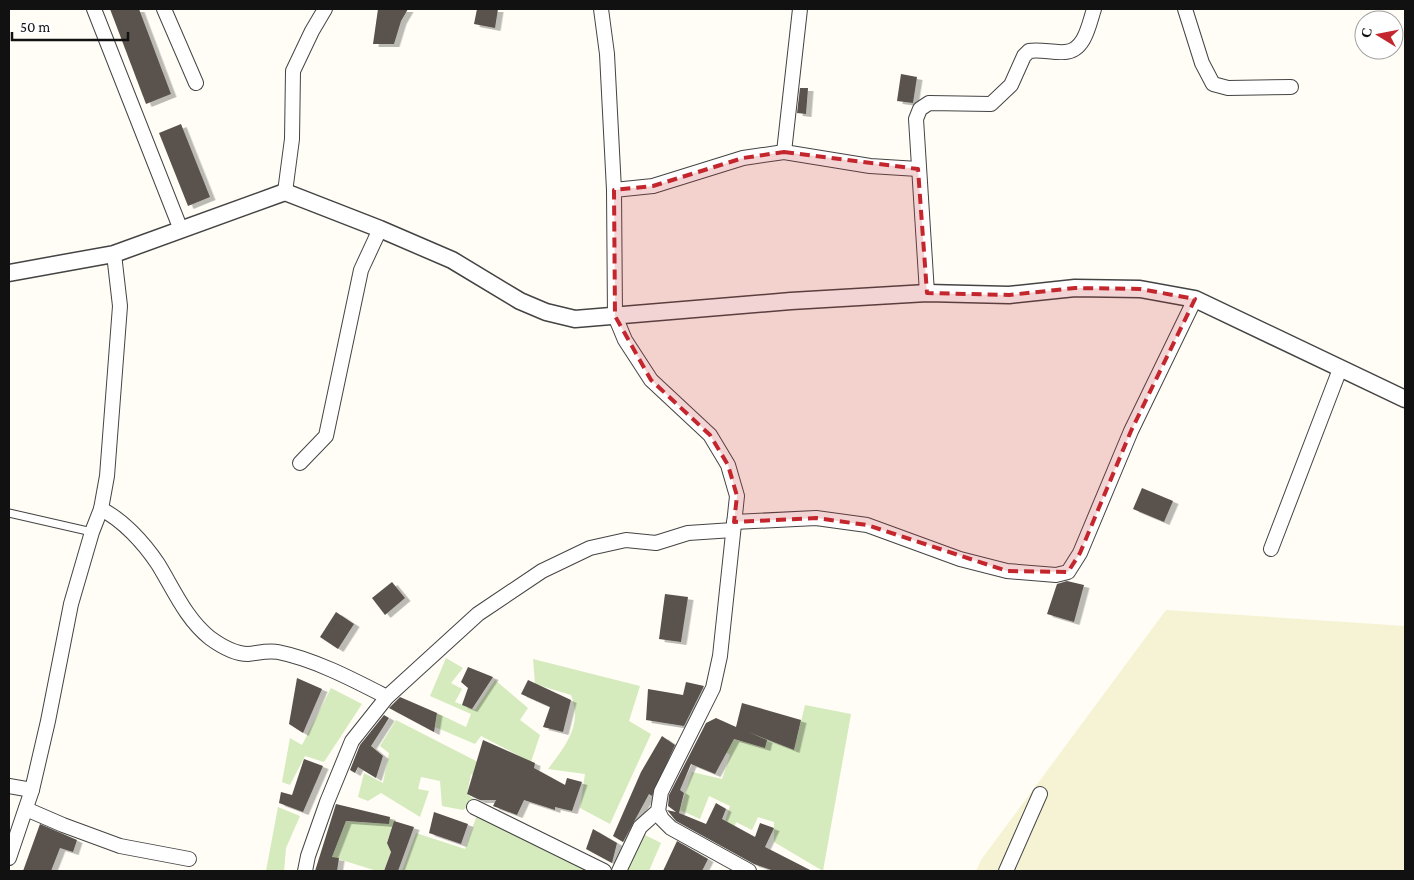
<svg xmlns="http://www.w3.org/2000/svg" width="1414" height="880" viewBox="0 0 1414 880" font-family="'Crimson Pro',serif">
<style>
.farmland{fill:#f6f3d4}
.green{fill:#d5ebbd}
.building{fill:#5a524d;filter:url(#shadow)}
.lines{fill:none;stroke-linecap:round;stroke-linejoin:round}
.service-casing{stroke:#444;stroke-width:9}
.minor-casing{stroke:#444;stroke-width:16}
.tertiary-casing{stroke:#444;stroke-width:19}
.service{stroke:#fff;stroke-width:7}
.minor{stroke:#fff;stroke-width:14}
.tertiary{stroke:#fff;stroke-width:16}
.marked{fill:#c4262e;fill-opacity:0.2;stroke:#c4262e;stroke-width:4;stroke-dasharray:10 6;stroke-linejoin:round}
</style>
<defs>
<filter id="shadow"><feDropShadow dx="5.5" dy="3" stdDeviation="0" flood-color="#0004"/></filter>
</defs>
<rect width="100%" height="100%" fill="#fffdf5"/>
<path class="farmland" d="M 1166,610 L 1405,626 L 1405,871 L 976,871 L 981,860 Z"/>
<g class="green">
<path d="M 446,658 L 463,668 L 451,683 L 462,689 L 455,702 L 475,710 L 495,680 L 528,708 L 520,720 L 540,735 L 531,762 L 481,736 L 475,744 L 435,727 L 437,713 L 466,727 L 471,714 L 430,696 Z"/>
<path d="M 533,659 L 640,686 L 629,721 L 651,734 L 610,824 L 580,808 L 585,774 L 548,769 C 566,745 583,725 571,695 L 535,684 Z"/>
<path d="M 331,688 L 362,704 L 324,762 L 305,756 L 290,785 L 282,782 L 290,738 L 302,745 Z"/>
<path d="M 805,705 L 851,714 L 823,871 L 774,842 L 774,822 L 758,817 L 752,830 L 736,822 L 733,832 L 723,827 L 730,806 L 709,796 L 700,819 L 680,810 L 692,772 L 722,779 L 730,755 L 719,747 L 722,736 L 744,742 L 748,732 L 794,750 Z"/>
<path d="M 396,720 L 476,761 L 523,782 L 485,783 L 471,774 L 467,794 L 477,801 L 463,810 L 442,806 L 440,781 L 421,777 L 418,789 L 429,791 L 420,817 L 381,793 L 368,801 L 358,797 L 364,773 L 383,783 L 389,753 L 380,746 Z"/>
<path d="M 278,807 L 300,816 L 286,848 L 284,871 L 266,871 Z"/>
<path d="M 376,813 L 394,821 L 387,842 L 391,852 L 384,871 L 377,871 L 332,857 L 346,821 L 372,823 Z"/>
<path d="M 477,815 L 592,871 L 402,871 L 416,833 L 465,849 Z"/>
<path d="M 643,834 L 661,843 L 649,871 L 625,871 Z"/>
</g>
<g class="building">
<path d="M 110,9 L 139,9 L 171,94 L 146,104 Z"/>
<path d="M 378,9 L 408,9 L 401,21 L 394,44 L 373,44 Z"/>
<path d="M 477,9 L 498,9 L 495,28 L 474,24 Z"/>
<path d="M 901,74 L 917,77 L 913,103 L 897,101 Z"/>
<path d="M 800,88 L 808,88 L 806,114 L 797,113 Z"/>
<path d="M 181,124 L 210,197 L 188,206 L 159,133 Z"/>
<path d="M 1142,488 L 1173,501 L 1164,522 L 1133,509 Z"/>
<path d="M 1067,581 L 1084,585 L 1074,622 L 1047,614 L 1057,584 Z"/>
<path d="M 392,582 L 405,598 L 385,615 L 372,598 Z"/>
<path d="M 665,594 L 688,597 L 681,642 L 659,639 Z"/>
<path d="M 336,612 L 354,624 L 338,649 L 320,637 Z"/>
<path d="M 468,667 L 493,677 L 472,709 L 462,705 L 468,688 L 461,682 Z"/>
<path d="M 297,678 L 322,689 L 303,733 L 289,724 Z"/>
<path d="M 528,680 L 571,700 L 563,732 L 543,727 L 550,707 L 521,694 Z"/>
<path d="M 686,682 L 704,686 L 684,726 L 646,720 L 648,689 L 683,695 Z"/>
<path d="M 400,697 L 437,713 L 434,732 L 389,708 Z"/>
<path d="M 742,703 L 801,720 L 794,750 L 748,732 L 767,740 L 765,748 L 734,739 L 715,774 L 691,764 L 680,790 L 684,793 L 679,813 L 706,824 L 716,803 L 726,809 L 722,819 L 755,837 L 760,823 L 774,828 L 765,847 L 812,871 L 774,871 L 754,864 L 676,821 L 667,810 L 676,812 L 668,806 L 669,795 L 706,723 L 716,718 L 736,727 Z"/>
<path d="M 384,715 L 389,718 L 371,746 L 383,756 L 376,778 L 358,767 L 355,773 L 350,770 L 360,745 Z"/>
<path d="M 662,736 L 675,745 L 652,796 L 649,794 L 623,842 L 613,836 L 641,772 Z"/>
<path d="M 483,740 L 535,763 L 534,768 L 565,785 L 567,778 L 582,782 L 572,811 L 555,807 L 555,810 L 524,800 L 517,815 L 493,806 L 496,800 L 480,800 L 467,794 Z"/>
<path d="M 304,759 L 323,766 L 303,812 L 279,803 L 281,792 L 292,795 Z"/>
<path d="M 336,804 L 390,817 L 389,824 L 346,821 L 332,857 L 339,858 L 337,871 L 315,871 Z"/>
<path d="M 434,812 L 468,824 L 461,844 L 429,833 Z"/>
<path d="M 394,821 L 414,827 L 398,871 L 384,871 L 391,852 L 387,843 Z"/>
<path d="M 40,824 L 77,840 L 73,852 L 60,848 L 51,871 L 23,871 Z"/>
<path d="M 593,829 L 617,843 L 612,863 L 586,849 Z"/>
<path d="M 677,841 L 708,859 L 702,871 L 663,871 Z"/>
</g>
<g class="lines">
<g class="service-casing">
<path id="service" d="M 9,513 L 92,532"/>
</g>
<g class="minor-casing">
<g id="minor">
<path d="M 94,9 L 181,230"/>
<path d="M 164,9 L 196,83"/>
<path d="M 601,9 L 607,54 L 614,190 L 615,316 L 625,340 L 651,380 L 710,435 L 728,465 L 737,496 L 720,656 L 713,688 L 661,792 L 658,811 L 640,827 L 619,871"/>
<path d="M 1185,9 L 1202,63 L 1213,84 L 1228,88 L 1291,87"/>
<path d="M 784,152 L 800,9"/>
<path d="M 614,190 L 653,186 L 743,158 L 784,152 L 870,166 L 918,169"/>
<path d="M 285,192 L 292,139 L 293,71 L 312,31 L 325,9"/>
<path d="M 927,293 L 916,119 L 920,109 L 929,103 L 991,104 L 1011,85 L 1024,56 L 1029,51 C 1041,49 1053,53 1065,52 C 1085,51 1089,24 1094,9"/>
<path d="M 300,463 L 326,436 L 361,270 L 380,229"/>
<path d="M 101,509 C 123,520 144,543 158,564 C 174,590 186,619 210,638 C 221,646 234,654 248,654 C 258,653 268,650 278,652 C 314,659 354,680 387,697"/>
<path d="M 734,522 L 816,518 L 867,525 L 960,559 L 1007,571 L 1056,575 L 1068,572 L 1080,553 L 1131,431 L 1195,299"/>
<path d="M 1271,549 L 1340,369"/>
<path d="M 9,786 L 32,790"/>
<path d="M 474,807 L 604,871"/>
<path d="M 26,809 L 63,825 L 120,846 L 189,859"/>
<path d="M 658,811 L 662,819 L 671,828 L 749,871"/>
<path d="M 9,858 L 32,790 L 48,721 L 71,604 L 92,532 L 101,509 L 107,476 L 120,306 L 114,254"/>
<path d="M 305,871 L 308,856 L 327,802 L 352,741 L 387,697 L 478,614 L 542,571 L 590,548 L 626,540 L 656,543 L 688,533 L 733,530"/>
<path d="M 1006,871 L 1040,794"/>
</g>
</g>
<g class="tertiary-casing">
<path id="tertiary" d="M 9,273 L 114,254 L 285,192 L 380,229 L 452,260 L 520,301 L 546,312 L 575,319 L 791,301 L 927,293 L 1009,295 L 1075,288 L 1140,289 L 1195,299 L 1405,399"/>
</g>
<use href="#service" class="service"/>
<use href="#minor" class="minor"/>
<use href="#tertiary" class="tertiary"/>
</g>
<path class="marked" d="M 784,152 L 918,169 L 927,293 L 1009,295 L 1075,288 L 1140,289 L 1195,299 L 1131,431 L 1080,553 L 1068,572 L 1007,571 L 867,525 L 816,518 L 734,522 L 737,496 L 728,465 L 710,435 L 651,380 L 615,316 L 614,190 L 653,186 L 743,158 Z"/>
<rect width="1414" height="880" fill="none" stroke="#111111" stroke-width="20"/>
<g transform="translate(1379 35) rotate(280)"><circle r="24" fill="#ffffff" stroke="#a0a0a0"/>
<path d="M0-4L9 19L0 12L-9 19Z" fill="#c4262e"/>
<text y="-8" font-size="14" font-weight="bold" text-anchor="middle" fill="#111111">С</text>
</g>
<path d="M12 32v8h116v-8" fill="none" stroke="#111111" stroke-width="2.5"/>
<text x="20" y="32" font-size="15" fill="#111111" stroke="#ffffff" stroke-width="4" paint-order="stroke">50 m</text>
</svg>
